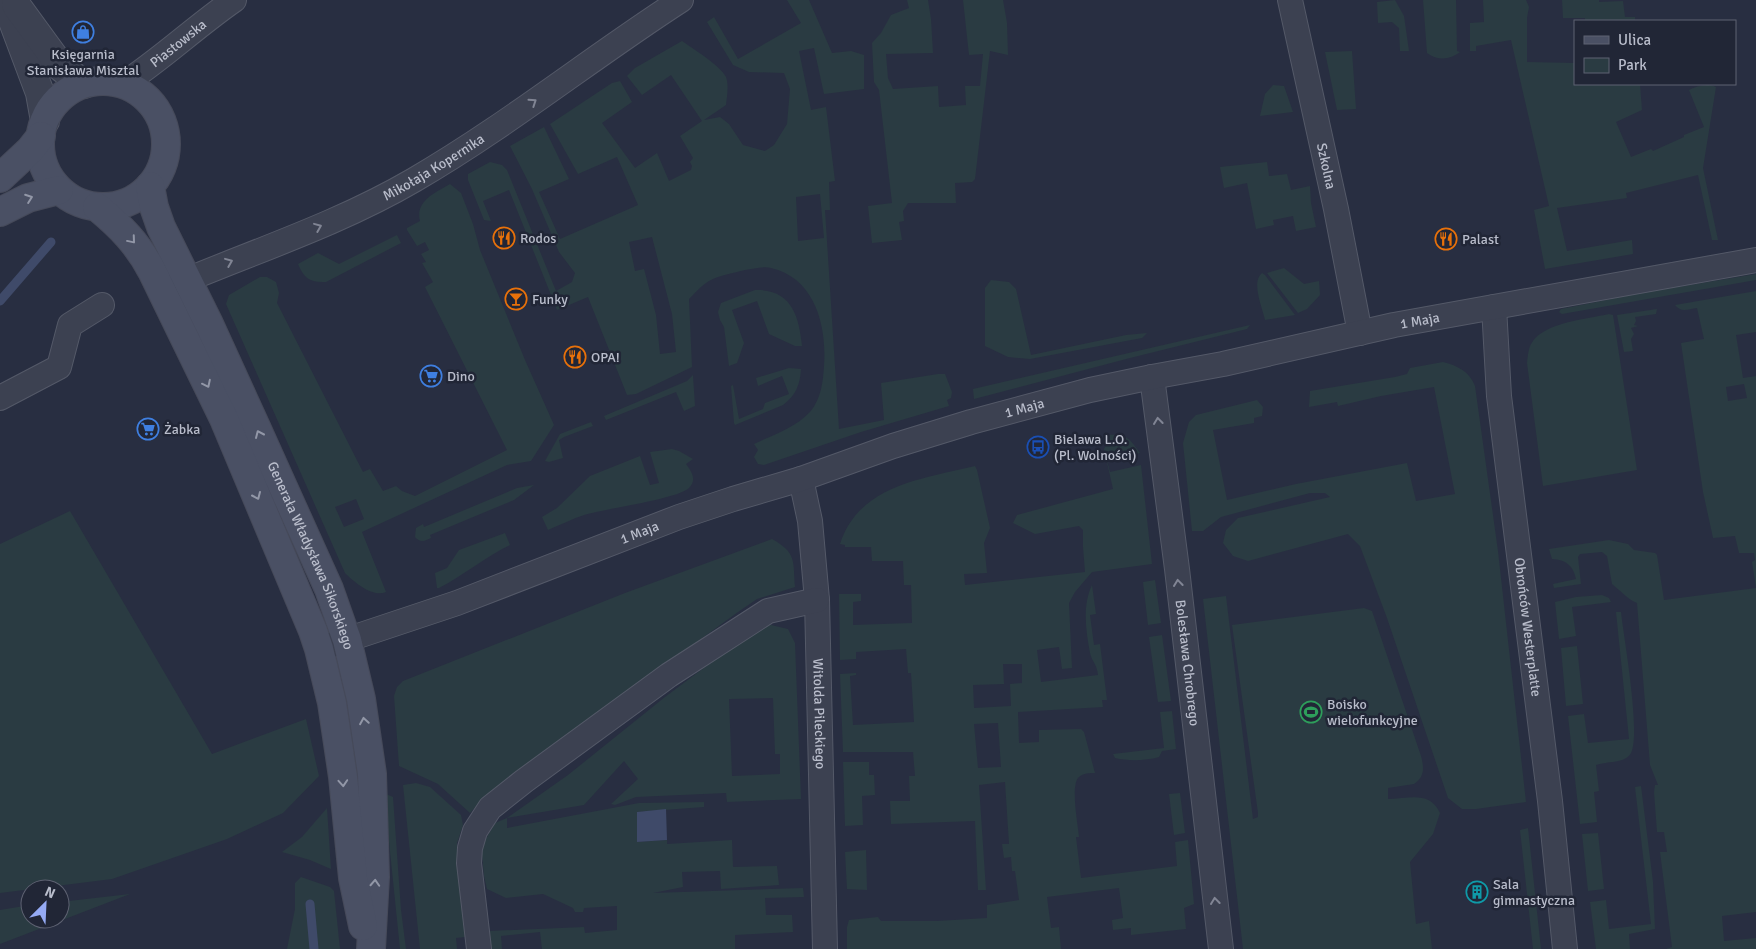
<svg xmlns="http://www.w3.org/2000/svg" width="1756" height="949" viewBox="0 0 1756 949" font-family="Signika,sans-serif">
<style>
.green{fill:#2a3b42;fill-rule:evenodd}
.water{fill:#3f4a69}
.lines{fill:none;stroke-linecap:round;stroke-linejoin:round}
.stream{stroke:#3f4a69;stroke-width:9}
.minor-casing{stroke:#545968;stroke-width:26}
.tertiary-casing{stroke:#545968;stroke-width:30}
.secondary-casing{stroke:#464a5a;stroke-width:30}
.minor{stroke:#3c4151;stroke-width:24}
.tertiary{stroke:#3c4151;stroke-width:28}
.secondary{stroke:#4a5064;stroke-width:28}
.oneway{stroke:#818594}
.oneway2{stroke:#9297a7}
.labels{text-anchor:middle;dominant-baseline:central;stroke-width:5;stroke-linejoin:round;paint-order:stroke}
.street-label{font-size:14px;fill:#b9bdcb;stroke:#212636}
.poi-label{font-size:14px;fill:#b9bdcb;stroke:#212636;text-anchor:start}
</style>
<rect width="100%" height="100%" fill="#282e41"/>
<g class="green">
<path d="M 787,0 L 809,0 L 832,53 L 851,51 L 864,55 L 864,89 L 824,94 L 814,48 L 799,51 L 811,110 L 826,107 L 835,181 L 829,182 L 830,210 L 825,210 L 839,429 L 884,420 L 881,383 L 938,374 L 945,374 L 952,392 L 951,398 L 947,400 L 949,406 L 861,432 L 764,465 L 758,464 L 754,457 L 758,450 L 754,444 C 773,435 795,428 810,412 C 821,399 823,382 824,366 C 827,326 815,278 771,268 C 764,266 753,269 745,270 C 734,273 719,275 709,281 C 702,285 695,293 689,299 L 692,367 L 636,394 L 627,395 L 588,297 L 557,310 L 509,190 L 483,201 L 491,221 L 484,220 L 468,180 L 468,174 L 490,162 L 502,165 L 507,170 L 556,291 L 572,282 L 575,273 L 559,252 L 532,189 L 510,146 L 544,127 L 569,179 L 539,192 L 560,239 L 638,205 L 617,157 L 578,174 L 550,124 L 612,83 L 620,81 L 632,102 L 602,123 L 635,168 L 657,153 L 669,181 L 691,170 L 692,166 L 690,162 L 693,158 L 680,136 L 702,121 L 671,75 L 642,95 L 627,76 L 635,68 L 682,41 C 693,49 720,65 726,77 C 729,85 727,96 726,105 L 704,120 L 720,117 L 729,124 L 743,145 L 765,151 L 774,145 L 787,124 L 790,89 L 784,73 L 749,72 L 733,65 L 707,22 L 714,17 L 738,59 L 801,23 ZM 820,194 L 824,238 L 798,241 L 796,197 ZM 652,237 L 672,314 L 676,352 L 660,354 L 656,315 L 644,269 L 635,271 L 629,242 Z"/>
<path d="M 907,0 L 928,0 L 931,19 L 933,53 L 886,54 L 888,78 L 893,89 L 938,86 L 939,107 L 966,105 L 965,86 L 980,86 L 983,54 L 969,55 L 963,0 L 1003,0 L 1007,23 L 1008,55 L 990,51 L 975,179 L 972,182 L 955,183 L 956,203 L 908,203 L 903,211 L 904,221 L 899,222 L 902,240 L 872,243 L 868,206 L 892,203 L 879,90 L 874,82 L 872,43 L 881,33 L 891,15 L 909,8 Z"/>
<path d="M 1395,0 L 1404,16 L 1409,51 L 1400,51 L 1399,28 L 1392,22 L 1378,23 L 1377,2 Z"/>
<path d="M 1423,0 L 1456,0 L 1457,51 L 1460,52 C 1450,60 1438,61 1427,53 Z"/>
<path d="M 1483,0 L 1526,0 L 1529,7 L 1527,18 L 1527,62 L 1575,63 L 1575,84 L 1640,84 L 1642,110 L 1616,122 L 1631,157 L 1651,149 L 1653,151 L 1684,137 L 1684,135 L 1704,127 L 1689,90 C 1697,86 1707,83 1716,87 L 1703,168 L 1718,240 L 1712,240 L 1698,175 L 1626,193 L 1627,198 L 1557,208 L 1567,251 L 1632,240 L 1633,254 L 1545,269 L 1534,210 L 1549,206 L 1511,40 L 1476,46 L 1476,51 L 1470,51 L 1470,23 L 1484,22 Z"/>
<path d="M 1562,0 L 1599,0 L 1599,2 L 1623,1 L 1625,17 L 1635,17 L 1635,21 L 1585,21 L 1585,18 L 1563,18 Z"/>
<path d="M 1352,51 L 1356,109 L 1337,110 L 1325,52 Z"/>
<path d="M 1273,85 L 1284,86 L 1293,112 L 1260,116 L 1265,94 Z"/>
<path d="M 1267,162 L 1269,176 L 1287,174 L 1291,190 L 1310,186 L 1311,203 L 1316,227 L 1296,231 L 1293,216 L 1273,220 L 1274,225 L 1256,229 L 1247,183 L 1224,188 L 1220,167 Z"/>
<path d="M 450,184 L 461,193 L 473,224 L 480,250 L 525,360 L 554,425 L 531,461 L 507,465 L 362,532 L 386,592 C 373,598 354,582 345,573 L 226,304 L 229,295 L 260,277 L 267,277 L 276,282 L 279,293 L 277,303 L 363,472 L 370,469 L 383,491 L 396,486 L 402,491 L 415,496 L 507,450 L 425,287 L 433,282 L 422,263 L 426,262 L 421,254 L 429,250 L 425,242 L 417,246 L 407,230 L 407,228 L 420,221 C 415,201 435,193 450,184 ZM 356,499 L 364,519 L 344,527 L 335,507 Z"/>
<path d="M 397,235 L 401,243 L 326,282 C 310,283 304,278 298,264 L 318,253 L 339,264 Z"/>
<path d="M 1284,268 L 1304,284 L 1319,281 L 1320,295 L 1307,309 L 1298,313 L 1267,273 Z"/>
<path d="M 1262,273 L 1265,275 L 1295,315 L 1265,320 C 1262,307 1251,282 1262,273 Z"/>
<path d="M 1756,274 L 1756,280 L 1562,314 L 1559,312 L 1561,309 L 1636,294 Z"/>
<path d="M 991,280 L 1009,282 L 1016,289 L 1031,355 L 1126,335 L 1147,333 L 1142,338 L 1030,359 L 1008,357 L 985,346 L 985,288 Z"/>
<path d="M 755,290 C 791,289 799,315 802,346 L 795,346 L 769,334 L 757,301 L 732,310 L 744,343 L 737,363 L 729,366 L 724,327 L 720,320 L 718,312 L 721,303 Z"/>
<path d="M 1756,291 L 1756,332 L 1736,335 L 1743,378 L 1756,376 L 1756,912 L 1722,916 L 1724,941 L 1756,938 L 1756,949 L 1666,949 L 1672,947 L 1660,852 L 1667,852 L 1664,832 L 1657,832 L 1654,792 L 1655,785 L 1658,785 L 1650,765 L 1637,603 C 1627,599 1620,590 1612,584 L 1607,556 L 1602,552 L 1580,554 L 1578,557 L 1581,584 L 1554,588 L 1553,584 L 1576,579 C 1573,565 1566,560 1552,559 L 1549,549 L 1609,540 L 1628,544 L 1634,550 L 1655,553 L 1657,555 L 1664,600 L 1756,588 L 1752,562 L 1755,560 L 1754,553 L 1739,553 L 1735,536 L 1713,538 L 1703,492 L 1681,343 L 1704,339 L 1697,308 C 1688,309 1681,313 1675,305 ZM 1744,384 L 1747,398 L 1728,401 L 1726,387 Z"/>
<path d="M 1657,309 L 1656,314 L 1635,317 L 1636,321 L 1634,325 L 1638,326 L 1631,328 L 1634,334 L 1631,339 L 1633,351 L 1624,352 L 1617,315 Z"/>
<path d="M 1609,314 L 1613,315 L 1637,470 L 1543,486 L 1527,363 C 1528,356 1528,347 1533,341 C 1547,322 1587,319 1609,314 Z"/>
<path d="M 1250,325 L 1247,329 L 1130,358 L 974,399 L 973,389 Z"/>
<path d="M 1443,362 C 1458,366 1469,371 1475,386 L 1498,551 L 1526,802 L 1476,809 L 1462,809 L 1448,798 L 1387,618 L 1360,546 L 1348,534 L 1248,561 L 1233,556 L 1223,543 L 1226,530 L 1238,518 L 1330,497 L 1325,493 L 1310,493 L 1221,517 L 1203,531 L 1192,531 L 1183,443 L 1189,422 L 1196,415 L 1257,400 L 1263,407 L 1262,416 L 1254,418 L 1254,423 L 1213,430 L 1227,500 L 1296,484 L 1407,463 L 1416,501 L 1455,494 L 1434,387 L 1381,396 L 1338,406 L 1337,402 L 1309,407 L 1310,391 L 1395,377 L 1407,374 L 1410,368 Z"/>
<path d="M 789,368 L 801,369 C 800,385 796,395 783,405 L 735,425 L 734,423 L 731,386 L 733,385 L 739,419 L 763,409 L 765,403 L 789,394 L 782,376 L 758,386 L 756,378 Z"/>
<path d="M 693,375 L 695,406 L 684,411 L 676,392 L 606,420 L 604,416 L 687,381 Z"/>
<path d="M 591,422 L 593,426 L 564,437 L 559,440 L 563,458 L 549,462 L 545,461 L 560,434 Z"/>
<path d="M 1108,435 C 1127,434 1129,438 1140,453 L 1107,461 L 1110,472 L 1141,465 L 1152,564 L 1092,572 L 1075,592 L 1069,603 L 1072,668 L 1062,669 L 1059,647 L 1037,650 L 1041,682 L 1098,675 C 1097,664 1092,662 1090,653 C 1086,631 1082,606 1092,585 L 1096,614 L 1090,615 L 1094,645 L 1100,644 L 1107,700 L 1102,700 L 1103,707 L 1018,712 L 1019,743 L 1039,742 L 1039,730 L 1081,729 L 1084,732 L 1095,773 C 1090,773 1083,773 1079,777 C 1070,784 1078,825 1079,837 L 1076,837 L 1081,878 L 1177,866 L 1175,842 L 1188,840 L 1194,904 L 1184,908 L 1186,929 L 1131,935 L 1131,928 L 1113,930 L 1112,920 L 1123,918 L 1119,888 L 1047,897 L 1051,928 L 1059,927 L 1061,949 L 847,949 L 847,927 L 849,920 L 878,917 L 881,921 L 937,921 L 987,918 L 987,905 L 1019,900 L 1015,871 L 1012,871 L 1011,857 L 1004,858 L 1002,844 L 1009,844 L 1005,782 L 979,785 L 986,890 L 978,890 L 975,821 L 891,824 L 890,801 L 910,801 L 909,776 L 915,776 L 913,752 L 843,752 L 840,674 L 856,673 L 856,675 L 850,676 L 853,725 L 914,722 L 911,673 L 908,673 L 906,649 L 856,652 L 856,659 L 840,660 L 839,594 L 861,594 L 861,601 L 853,602 L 853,625 L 912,623 L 911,585 L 904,585 L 903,561 L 872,561 L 871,547 L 845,547 L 845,545 L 840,544 C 859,485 922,479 975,466 L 977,470 L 990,528 L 984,543 L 987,573 L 964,574 L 965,585 L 1085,572 L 1083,547 L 1083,530 L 1079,526 L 1035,534 L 1013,523 L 1017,515 L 1113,489 L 1104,449 L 1108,441 ZM 1003,664 L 1022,664 L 1022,683 L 1010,684 L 1011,706 L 974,708 L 973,685 L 1004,684 ZM 998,723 L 1001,767 L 978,768 L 974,724 Z"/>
<path d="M 672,449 L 679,451 L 693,459 L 686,464 C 692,472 697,480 689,488 C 678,499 603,509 584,515 C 572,519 560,525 548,530 L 542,517 L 557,508 L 590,476 L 640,456 L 650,485 L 659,483 L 650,452 Z"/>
<path d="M 534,485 L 514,500 L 430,535 L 431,538 C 425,541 420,543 415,537 L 416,528 L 423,524 L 424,527 L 517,488 Z"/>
<path d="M 70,511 L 212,754 L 306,719 L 319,776 L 283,813 L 227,839 L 112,879 L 0,893 L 0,544 Z"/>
<path d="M 505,533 L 510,545 C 485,557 464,575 439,588 L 437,588 L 435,573 L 447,568 L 459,550 Z"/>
<path d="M 772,539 C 797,553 793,561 795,587 L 757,599 L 738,612 L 486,796 L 470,813 L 438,784 L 399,766 L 394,696 L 397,687 L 403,681 L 625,593 Z"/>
<path d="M 1155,580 L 1161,623 L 1148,625 L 1143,582 Z"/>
<path d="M 1602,595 L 1609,598 L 1611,602 L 1572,607 L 1576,636 L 1559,639 L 1555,602 L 1576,597 Z"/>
<path d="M 1226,596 L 1253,819 L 1258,817 L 1258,813 L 1232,625 L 1364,608 L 1372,611 L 1421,756 C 1424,767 1425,777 1414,784 L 1388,788 L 1388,799 C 1409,799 1429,790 1440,813 L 1433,834 L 1410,862 L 1416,924 L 1429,921 L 1432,949 L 1243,949 L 1203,599 Z"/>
<path d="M 1616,612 L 1621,612 C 1624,639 1641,733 1631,753 C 1625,764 1606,761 1596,765 L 1599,791 L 1594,792 L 1597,822 L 1580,824 L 1568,716 L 1584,714 L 1588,743 L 1629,739 Z"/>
<path d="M 771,625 L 788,629 L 795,643 L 801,799 L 727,802 L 726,793 L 636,797 L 615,805 L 611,804 L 638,779 L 624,761 L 584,805 L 507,818 L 507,828 L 639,803 L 704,802 L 704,807 L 637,812 L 637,842 L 667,840 L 667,844 L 732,840 L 733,867 L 777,866 L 779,885 L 721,889 L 720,871 L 682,872 L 683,887 L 653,893 L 803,888 L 804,897 L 765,898 L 766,915 L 792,915 L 793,932 L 735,935 L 735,949 L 542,949 L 540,932 L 501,936 L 502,949 L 489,949 L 489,931 L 584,927 L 585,933 L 617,930 L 617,906 L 584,908 L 583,912 L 575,912 L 573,908 L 543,894 L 506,898 L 487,889 L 484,876 L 482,854 L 484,842 L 495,823 L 507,818 L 568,775 L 665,697 L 757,628 ZM 773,698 L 775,754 L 780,754 L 780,774 L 732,776 L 729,699 Z"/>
<path d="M 1162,635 L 1171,701 L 1158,702 L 1149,637 Z"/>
<path d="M 1577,646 L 1583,704 L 1566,706 L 1561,648 Z"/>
<path d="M 1172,711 L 1176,749 L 1162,751 L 1159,757 C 1145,761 1128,761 1115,758 L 1113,754 L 1164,748 L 1160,712 Z"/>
<path d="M 843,762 L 869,762 L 869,775 L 874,775 L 875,795 L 862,796 L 863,825 L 845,826 Z"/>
<path d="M 416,783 L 430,787 L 461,815 L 463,825 L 457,843 L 457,854 L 465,937 L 456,938 L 457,949 L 420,949 L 403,785 Z"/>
<path d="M 1641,786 L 1653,882 L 1655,929 L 1629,934 L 1630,949 L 1596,949 L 1590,902 L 1606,900 L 1609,929 L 1651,924 L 1635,787 Z"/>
<path d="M 384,793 L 393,797 L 401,910 L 406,949 L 400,949 Z"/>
<path d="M 1180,793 L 1185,833 L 1174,835 L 1169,794 Z"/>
<path d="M 327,808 L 331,869 L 310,860 L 282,852 L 302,837 Z"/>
<path d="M 1528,828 L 1541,949 L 1533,949 L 1520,830 Z"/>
<path d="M 1598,833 L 1604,889 L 1588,891 L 1582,834 Z"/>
<path d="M 866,850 L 867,890 L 847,889 L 845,852 Z"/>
<path d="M 301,877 L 330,887 L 334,891 L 340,949 L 287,949 L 295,909 L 295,883 Z"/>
<path d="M 130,894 L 0,944 L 0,910 L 30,905 L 30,919 L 60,919 L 60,902 Z"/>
</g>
<path class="water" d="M 666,809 L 667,840 L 637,842 L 637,812 Z"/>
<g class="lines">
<g class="stream">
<path d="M 0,301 L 51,242"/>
<path d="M 310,904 L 314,949"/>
</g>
<g class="minor-casing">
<g id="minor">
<path id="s1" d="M 1290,0 L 1336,209 L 1360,333"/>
<path id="s2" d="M 122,85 C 162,59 195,27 234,0"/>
<path id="s3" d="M 170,287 C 252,252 337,225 414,180 C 507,126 591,58 681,0"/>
<path id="s4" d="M 1494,307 L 1499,396 L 1550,801 L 1565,949"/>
<path id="s5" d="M 1152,377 L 1177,569 L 1221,949"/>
<path d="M 0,398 L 59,367 L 70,325 L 102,305"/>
<path id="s6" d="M 801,479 L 810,521 L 817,600 L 825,949"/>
<path id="s7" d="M 319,649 L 457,603 L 679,517 L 733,499 L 801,479 L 893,446 L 971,422 L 1090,390 L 1152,377 L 1223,364 L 1394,325 L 1756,260"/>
<path d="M 479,949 L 469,863 L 470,848 L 475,831 L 490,808 L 524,781 L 669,675 L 768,611 L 817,600"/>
</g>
</g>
<g class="tertiary-casing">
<g id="tertiary">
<path d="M 5,0 L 40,93 L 45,121"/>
<path d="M 16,5 L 62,68 L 84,84"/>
</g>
</g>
<g class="secondary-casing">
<g id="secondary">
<circle cx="103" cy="144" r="63"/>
<path d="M 0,178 L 30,150 L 41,136"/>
<path id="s8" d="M 150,186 L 154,207 L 161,227 L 209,324 L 256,427 L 329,589 L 347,640 L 361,699 L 372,774 L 375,877 L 371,949"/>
<path d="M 97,207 C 120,226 138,244 152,271 L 224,419 L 313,631 L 319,649 L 332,703 L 343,777 L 353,878 L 363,926"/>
<path d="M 0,212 L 28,198 L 59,190"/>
</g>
</g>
<use href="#minor" class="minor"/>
<use href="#tertiary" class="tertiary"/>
<use href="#secondary" class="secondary"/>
</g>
<defs><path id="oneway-chevron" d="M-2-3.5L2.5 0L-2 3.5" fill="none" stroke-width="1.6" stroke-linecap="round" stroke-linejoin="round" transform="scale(1.25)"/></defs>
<g class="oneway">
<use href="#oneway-chevron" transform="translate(533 102) rotate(-34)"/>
<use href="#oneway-chevron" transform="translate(318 227) rotate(-22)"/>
<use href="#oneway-chevron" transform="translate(229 262) rotate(-22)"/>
<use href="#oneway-chevron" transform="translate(1158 421) rotate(-97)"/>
<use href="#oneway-chevron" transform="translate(1178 583) rotate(-97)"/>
<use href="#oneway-chevron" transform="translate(1215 901) rotate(-97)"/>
</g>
<g class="oneway2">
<use href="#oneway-chevron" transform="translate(29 198) rotate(-20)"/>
<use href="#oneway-chevron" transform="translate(132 240) rotate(50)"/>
<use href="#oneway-chevron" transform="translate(207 384) rotate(64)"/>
<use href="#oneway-chevron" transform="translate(259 434) rotate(-114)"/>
<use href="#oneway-chevron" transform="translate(257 496) rotate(66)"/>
<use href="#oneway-chevron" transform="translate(364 721) rotate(-99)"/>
<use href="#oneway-chevron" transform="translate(343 783) rotate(86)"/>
<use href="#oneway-chevron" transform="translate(375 883) rotate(-87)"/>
</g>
<defs>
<g id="shop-ring" transform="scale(1.125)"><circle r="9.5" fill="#212636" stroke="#3f7fe0" stroke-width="1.5"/><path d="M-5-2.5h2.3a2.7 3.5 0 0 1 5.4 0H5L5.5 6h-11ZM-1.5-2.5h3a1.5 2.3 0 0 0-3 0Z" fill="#3f7fe0"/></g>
<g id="restaurant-ring" transform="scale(1.125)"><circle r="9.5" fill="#212636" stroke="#e8710a" stroke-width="1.5"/><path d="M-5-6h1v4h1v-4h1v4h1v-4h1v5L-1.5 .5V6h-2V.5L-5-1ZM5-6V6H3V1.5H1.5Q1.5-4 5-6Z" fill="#e8710a"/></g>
<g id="bar-ring" transform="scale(1.125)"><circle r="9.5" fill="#212636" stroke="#e8710a" stroke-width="1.5"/><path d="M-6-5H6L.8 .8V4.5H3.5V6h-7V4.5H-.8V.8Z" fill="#e8710a"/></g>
<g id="supermarket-ring" transform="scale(1.125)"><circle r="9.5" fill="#212636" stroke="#3f7fe0" stroke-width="1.5"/><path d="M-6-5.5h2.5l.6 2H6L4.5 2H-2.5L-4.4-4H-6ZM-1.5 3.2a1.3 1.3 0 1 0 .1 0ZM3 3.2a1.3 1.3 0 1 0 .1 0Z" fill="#3f7fe0"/></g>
<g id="bus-ring" transform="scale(1.125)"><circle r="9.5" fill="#212636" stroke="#1a4fb4" stroke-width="1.5"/><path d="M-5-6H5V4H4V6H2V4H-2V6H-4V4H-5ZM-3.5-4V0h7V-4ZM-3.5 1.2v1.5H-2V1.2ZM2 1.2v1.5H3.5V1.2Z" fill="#1a4fb4"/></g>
<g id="stadium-ring" transform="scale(1.125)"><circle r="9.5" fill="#212636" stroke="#2e9e5b" stroke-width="1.5"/><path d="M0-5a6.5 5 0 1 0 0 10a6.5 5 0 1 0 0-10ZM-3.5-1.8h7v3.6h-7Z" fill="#2e9e5b"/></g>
<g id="building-ring" transform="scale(1.125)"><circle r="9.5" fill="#212636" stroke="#0f9aa8" stroke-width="1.5"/><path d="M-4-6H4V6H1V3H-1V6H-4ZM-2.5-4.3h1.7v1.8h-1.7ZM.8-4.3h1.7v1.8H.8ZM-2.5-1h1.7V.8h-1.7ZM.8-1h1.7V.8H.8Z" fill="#0f9aa8"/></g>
</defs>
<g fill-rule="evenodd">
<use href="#shop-ring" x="83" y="32"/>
<use href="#restaurant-ring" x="504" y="238"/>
<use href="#restaurant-ring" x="1446" y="239"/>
<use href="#bar-ring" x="516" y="299"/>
<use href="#restaurant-ring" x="575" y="357"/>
<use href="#supermarket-ring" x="431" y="376"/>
<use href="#supermarket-ring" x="148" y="429"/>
<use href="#bus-ring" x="1038" y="447"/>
<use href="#stadium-ring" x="1311" y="712"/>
<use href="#building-ring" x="1477" y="892"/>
</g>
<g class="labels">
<g class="street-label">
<text stroke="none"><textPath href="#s2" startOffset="70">Piastowska</textPath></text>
<text stroke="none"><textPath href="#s3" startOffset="290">Mikołaja Kopernika</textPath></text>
<text stroke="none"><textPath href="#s1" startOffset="170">Szkolna</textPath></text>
<text stroke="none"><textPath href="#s7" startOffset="1151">1 Maja</textPath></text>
<text stroke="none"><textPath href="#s7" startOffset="746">1 Maja</textPath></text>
<text stroke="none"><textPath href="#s7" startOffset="341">1 Maja</textPath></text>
<text stroke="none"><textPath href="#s8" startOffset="404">Generała Władysława Sikorskiego</textPath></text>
<text stroke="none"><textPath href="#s4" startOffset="322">Obrońców Westerplatte</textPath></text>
<text stroke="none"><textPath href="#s5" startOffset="288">Bolesława Chrobrego</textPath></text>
<text stroke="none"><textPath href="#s6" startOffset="236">Witolda Pileckiego</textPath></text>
</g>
<g class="poi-label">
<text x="83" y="54" text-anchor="middle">Księgarnia<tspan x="83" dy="16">Stanisława Misztal</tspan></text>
<text x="520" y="238">Rodos</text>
<text x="1462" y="239">Palast</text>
<text x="532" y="299">Funky</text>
<text x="591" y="357">OPA!</text>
<text x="447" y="376">Dino</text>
<text x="164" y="429">Żabka</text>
<text x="1054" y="439">Bielawa L.O.<tspan x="1054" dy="16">(Pl. Wolności)</tspan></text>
<text x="1327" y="704">Boisko<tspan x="1327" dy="16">wielofunkcyjne</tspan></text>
<text x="1493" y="884">Sala<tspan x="1493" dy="16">gimnastyczna</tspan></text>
</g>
</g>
<rect x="1574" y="20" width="162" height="65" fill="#212636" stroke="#5e6272"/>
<rect x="1584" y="36" width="25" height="8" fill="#4a5064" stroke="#5e6272"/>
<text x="1618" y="45" font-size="15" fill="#b9bdcb">Ulica</text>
<rect x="1584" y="58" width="25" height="15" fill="#2a3b42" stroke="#5e6272"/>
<text x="1618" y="70" font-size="15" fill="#b9bdcb">Park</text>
<g transform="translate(45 904) rotate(24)"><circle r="24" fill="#212636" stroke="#5e6272"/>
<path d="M0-4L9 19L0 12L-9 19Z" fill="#95aaf4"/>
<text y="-8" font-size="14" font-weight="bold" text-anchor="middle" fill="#b9bdcb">N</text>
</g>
</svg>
